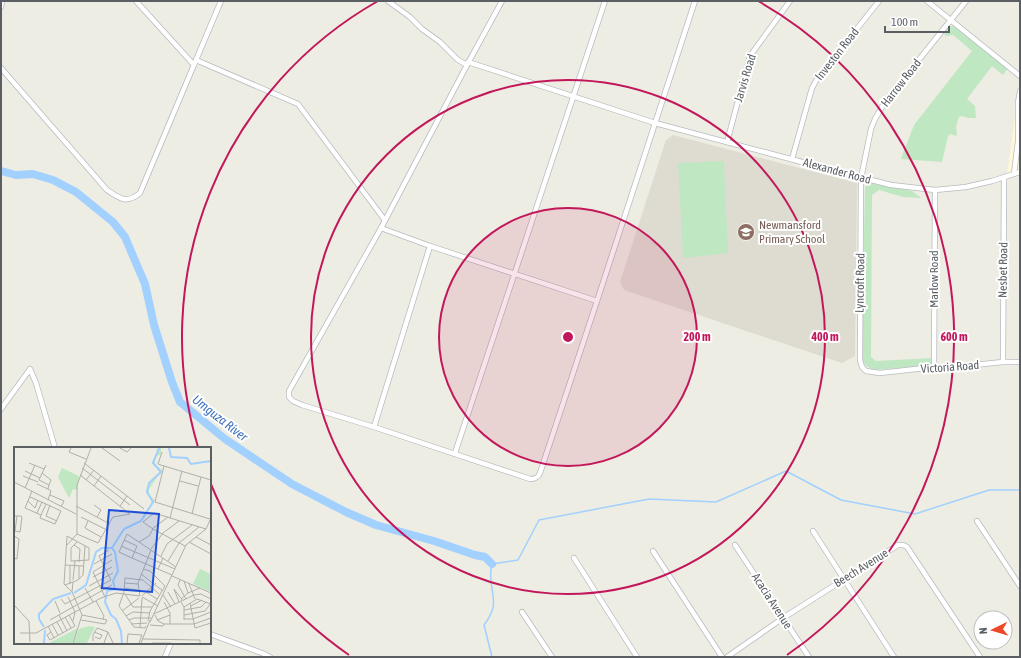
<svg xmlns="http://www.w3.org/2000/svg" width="1021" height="658" viewBox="0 0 1021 658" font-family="'Asap Condensed',sans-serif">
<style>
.commercial{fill:#fef8d8}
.education{fill:#dedcd1}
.green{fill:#bfe7c2}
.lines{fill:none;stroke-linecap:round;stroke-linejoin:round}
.stream{stroke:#a2d0ff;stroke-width:1.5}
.river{stroke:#a2d0ff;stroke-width:8}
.minor-casing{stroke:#b8bbc0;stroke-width:6}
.minor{stroke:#fff;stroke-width:4.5}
.ring{fill:none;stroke:#c2185b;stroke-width:2}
.labels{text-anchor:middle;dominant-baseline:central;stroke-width:4;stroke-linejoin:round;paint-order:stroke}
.street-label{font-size:12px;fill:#5b5f64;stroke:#fff}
.education-label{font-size:12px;fill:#785e54;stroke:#fff;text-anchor:start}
.water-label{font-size:13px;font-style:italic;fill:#4073bd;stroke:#fff}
.inset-river{fill:none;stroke:#a2d0ff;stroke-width:2}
.inset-road{fill:none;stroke:#afb0ac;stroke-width:1}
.view{fill:#1d4ed8;fill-opacity:0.15;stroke:#1d4ed8;stroke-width:2}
.inset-edge{fill:none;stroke:#5b5f64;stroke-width:2}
.centre{fill:#c2185b;stroke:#fff;stroke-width:2}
.ring-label{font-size:12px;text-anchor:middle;font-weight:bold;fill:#c2185b;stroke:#fff;stroke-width:4;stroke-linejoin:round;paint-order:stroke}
</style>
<rect width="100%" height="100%" fill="#eeede3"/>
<path class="commercial" d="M 1020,78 L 1020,169 L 1007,175 Z"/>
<path class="education" d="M 673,135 L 857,183 L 855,356 L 842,363 L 624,290 L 620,282 L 666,140 Z"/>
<g class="green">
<path d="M 952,26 L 957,27 L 1008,68 L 1003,75 L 992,66 L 967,99 L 975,106 L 976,118 L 968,118 L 962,116 L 959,117 L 956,126 L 957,136 L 950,134 L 948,136 L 942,162 L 901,159 L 914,125 L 972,51 L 953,35 L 946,36 L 944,33 L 949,27 Z"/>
<path d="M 724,161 L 728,253 L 683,258 L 678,163 Z"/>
<path d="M 870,183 L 912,191 L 921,198 L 903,197 L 879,190 L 872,195 L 871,357 L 876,361 L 933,358 L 933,365 L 874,370 C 859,365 862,355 862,341 L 865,187 Z"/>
</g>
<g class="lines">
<path class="stream" d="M 492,657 L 484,625 C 488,620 491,614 493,608 C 496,595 487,580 492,564 L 518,560 L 539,520 L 649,499 L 716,502 L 786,471 L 841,500 L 915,514 L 989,490 L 1020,490"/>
<path class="river" d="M 1,171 L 16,175 L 33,174 L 53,180 L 76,192 L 113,222 L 125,237 L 145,284 L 154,325 L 172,382 L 180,402 L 225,439 L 292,484 L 346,512 L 376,525 L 434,541 L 475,555 L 485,557 L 492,564"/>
<g class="minor-casing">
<g id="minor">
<path d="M 136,1 L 194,65"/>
<path d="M 388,1 L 410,17 L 422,29 L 440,42 L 458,60 L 467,65"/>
<path d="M 502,1 L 467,65 L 381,228 L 289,391 L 289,397 L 293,401 L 302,405 L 374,427 L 530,479 C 535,479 538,478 540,473 L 597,301"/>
<path d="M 927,1 L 1020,76"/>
<path d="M 966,1 L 885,102 L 875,119 L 871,129 L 861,178 L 860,360 L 862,367 L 866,371 L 880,373 L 934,367 L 964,366 L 1003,362 L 1020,362"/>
<path d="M 1,7 L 2,1"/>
<path d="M 196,60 L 221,1"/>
<path d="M 468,62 L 655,123 L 828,169 L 891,185 L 935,190 L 966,187 L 992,181 L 1020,172"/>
<path d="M 1,68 L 107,190 C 120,199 127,204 140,193 L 196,60 L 298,104 L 384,219"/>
<path d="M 727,142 L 750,56 L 790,1"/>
<path d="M 792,159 L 812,88 L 817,79 L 879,1"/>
<path d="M 1014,174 L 1018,141 L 1018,103 L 1020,91"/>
<path d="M 381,228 L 430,246"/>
<path d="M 1003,362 L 1004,178"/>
<path d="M 934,367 L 935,190"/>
<path d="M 1,409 L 30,369 L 36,383 L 55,448"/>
<path d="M 374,427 L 430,246 L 597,301 L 695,1"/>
<path d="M 455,453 L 605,1"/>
<path d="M 977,521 L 1020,586"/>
<path d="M 813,531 L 894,657"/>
<path d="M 735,545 L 809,657"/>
<path d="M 653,551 L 722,657"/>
<path d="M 574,558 L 637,657"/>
<path d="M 522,612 L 552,657"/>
<path d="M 210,634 L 262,653 L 270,657"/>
<path d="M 165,657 L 171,643"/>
<path d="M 727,657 L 783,618 L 898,545 L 903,545 L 907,547 L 980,657"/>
</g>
</g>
<use href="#minor" class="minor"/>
</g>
<circle cx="568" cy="337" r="129" fill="#c2185b" fill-opacity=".12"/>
<g class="ring">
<circle cx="568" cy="337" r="129"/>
<circle cx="568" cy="337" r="257"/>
<path d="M349 655A386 386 0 0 1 210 482M198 447A386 386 0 0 1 378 1M758 1A386 386 0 0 1 787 655"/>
</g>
<defs>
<g id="school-disc" transform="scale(0.9)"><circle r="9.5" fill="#8d6e63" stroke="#fff"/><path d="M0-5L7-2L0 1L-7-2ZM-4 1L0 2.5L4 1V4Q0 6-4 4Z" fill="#fff"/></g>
</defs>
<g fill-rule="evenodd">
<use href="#school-disc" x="746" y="232"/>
</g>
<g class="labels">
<g class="street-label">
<text transform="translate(837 54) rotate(-52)">Investon Road</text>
<text transform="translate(745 78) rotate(-73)">Jarvis Road</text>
<text transform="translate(901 83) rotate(-52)">Harrow Road</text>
<text transform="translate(837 171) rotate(15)">Alexander Road</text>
<text transform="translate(1003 270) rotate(-89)">Nesbet Road</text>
<text transform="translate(934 279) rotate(-90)">Marlow Road</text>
<text transform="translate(860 283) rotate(-89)">Lyncroft Road</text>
<text transform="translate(950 367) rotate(-4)">Victoria Road</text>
<text transform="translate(861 568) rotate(-32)">Beech Avenue</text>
<text transform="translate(772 601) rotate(57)">Acacia Avenue</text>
</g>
<g class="education-label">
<text x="759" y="225">Newmansford<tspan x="759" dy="14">Primary School</tspan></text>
</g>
<g class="water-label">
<text transform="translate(220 418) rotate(38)">Umguza River</text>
</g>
</g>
<g transform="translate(14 447)">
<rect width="197" height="197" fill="#eeede3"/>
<path d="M 144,1 L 147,1 L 147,7 L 141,10 L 141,17 L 148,23 L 135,42 L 135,47 L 141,54 L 134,64 L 138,54 L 132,42 L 146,24 L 138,16 ZM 48,21 L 65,29 L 63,43 L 59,42 L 55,51 L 44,30 ZM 186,122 L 197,127 L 197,145 L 179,137 ZM 75,179 L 81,180 L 73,196 L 59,196 L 65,182 ZM 64,181 L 58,196 L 35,196 Z" fill="#bfe7c2"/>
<path class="inset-river" d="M 155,1 L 157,10 L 173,11 L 177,17 L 197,14M 98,101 L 110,82 L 127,74 L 139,55 L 133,45 L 135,36 L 147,25 L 139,16 L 145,1M 60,146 L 72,138 L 82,105 L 88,101 L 98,101 L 101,105 L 104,124 L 99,134 L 101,142 L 93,144 L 91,155 L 97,168 L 102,172 L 107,184 L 108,196M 30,180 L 25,172 L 25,167 L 39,152 L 57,146M 30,196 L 31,183"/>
<path class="inset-road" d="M 57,1 L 55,5 L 72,12M 88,1 L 106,14M 106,1 L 113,5 L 117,1M 148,5 L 144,17 L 150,19M 15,16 L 30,22M 70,16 L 130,62M 68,21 L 116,58M 11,24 L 26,31M 28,26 L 37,33 L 35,38 L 25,33 L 32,18M 9,29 L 24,35M 72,33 L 80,23M 166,34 L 184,39M 0,35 L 62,67M 23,37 L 34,42 L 35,38M 80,39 L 87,29M 11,41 L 21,18M 34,42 L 37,44 L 34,53M 36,48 L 50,54 L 47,60M 16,50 L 32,57 L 27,68 L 11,61 L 18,44M 14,54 L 21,61 L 24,53M 36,58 L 32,69 L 43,74M 80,58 L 87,63 L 83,70M 62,59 L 96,77M 106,59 L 113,49M 23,66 L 28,55M 178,67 L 187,30M 27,68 L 26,71 L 41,77 L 47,64 L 32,57M 0,69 L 7,69 L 8,70 L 6,85 L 1,84 L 3,69M 67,70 L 93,83M 156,71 L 168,24M 196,72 L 141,55 L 150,19 L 197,33M 74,74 L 71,81 L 87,90M 138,82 L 154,70M 139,82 L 171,99M 63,87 L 84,96 L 99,70 L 116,67 L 66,28M 0,89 L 5,92 L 3,112 L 0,111M 182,90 L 197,98M 110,93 L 123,99 L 118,111 L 158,128M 125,95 L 135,89 L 139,82 L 129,75 L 140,66 L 192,82M 175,95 L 197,107M 53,98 L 63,87 L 63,38 L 77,1M 60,98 L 66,102 L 65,115M 107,99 L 161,122M 137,102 L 149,86 L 165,74M 147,109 L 153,97 L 178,78M 118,111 L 105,105 L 113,87 L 162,120M 154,114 L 165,96 L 185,80M 80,117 L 98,107M 51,118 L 69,119M 129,122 L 136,124 L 151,139 L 136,164 L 134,174M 144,122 L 149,111M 127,127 L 149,144M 158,129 L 197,146M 79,130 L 98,120M 65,132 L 65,119M 59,133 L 61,114M 166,133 L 164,138 L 172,152M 170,134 L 174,146M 111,136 L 124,137M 56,137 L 56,119M 175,137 L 181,152M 51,138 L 64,133 L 69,128 L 71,99M 75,139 L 99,126M 71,141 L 79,155M 110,141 L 124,143M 58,145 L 50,137 L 53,89 L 75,101 L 75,113 L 57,114 L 57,101 L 63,95M 132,145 L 143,152M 154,145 L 161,157M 111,147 L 119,160 L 138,160M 149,148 L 157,160M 126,149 L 124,136 L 137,103M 128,149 L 142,136M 54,150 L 61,165 L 59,174M 91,150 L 79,125 L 98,113M 128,150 L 144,159M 47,152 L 51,157 L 97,133 L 85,109 L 95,103M 167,152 L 174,146 L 186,141M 41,154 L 46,166M 82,154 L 90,169 L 89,172M 150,155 L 156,166 L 156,177M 165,155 L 160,142 L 169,154M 167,155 L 170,160 L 170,173M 176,156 L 181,181 L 197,176M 0,158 L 15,174 L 16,195M 177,159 L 188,153M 170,160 L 183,152 L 197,157M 170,163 L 187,160 L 192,155M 108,164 L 125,151M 140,167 L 180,148 L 187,147 L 197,152M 45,168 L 53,184M 141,168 L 144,174 L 150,177 L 180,177 L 197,171M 170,168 L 191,164 L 197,156M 112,169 L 119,165 L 136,166M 51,170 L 57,181M 170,172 L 179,172 L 197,165M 36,173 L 98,138M 67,173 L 91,177 L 93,173 L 68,168M 115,173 L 120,171 L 137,171M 143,173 L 156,168M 43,175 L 49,186M 136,175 L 172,98 L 192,82 L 197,71M 38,177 L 44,188M 117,177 L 133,176M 136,178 L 149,179 L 150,177M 34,179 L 40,191M 132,179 L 131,181 L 120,180 L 105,159 L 110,145 L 111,131 L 129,133 L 145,147M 126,181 L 128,151M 37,185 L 33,188 L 36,193 L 61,179 L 55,168M 80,185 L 88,188 L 86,192 L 81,190M 94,185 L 99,196M 6,186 L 22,186 L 87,151 L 102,146 L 126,149M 129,192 L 186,193 L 186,196M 79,194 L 79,188 L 83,181 L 94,185 L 90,196M 59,196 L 68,168 L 58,145 L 59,135M 113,196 L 114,187 L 128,188 L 125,196M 127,196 L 136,173M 138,196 L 157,196"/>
<path class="view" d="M 95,63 L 145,67 L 138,145 L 88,141 Z"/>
<rect width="197" height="197" class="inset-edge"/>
</g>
<circle cx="568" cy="337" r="6" class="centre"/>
<g class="ring-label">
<text x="697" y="341">200 m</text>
<text x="825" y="341">400 m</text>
<text x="954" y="341">600 m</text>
</g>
<rect width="1021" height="658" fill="none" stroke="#5b5f64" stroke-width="4"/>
<g transform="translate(993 630) rotate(265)"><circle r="19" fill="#ffffff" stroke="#bdbfc1"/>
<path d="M0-3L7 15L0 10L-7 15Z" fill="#ed482a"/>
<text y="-6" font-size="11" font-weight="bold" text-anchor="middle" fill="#5b5f64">N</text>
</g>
<path d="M885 26v6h64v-6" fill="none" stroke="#5b5f64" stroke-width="2"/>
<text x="891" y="26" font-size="12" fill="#5b5f64" stroke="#ffffff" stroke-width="3" paint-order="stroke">100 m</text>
</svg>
